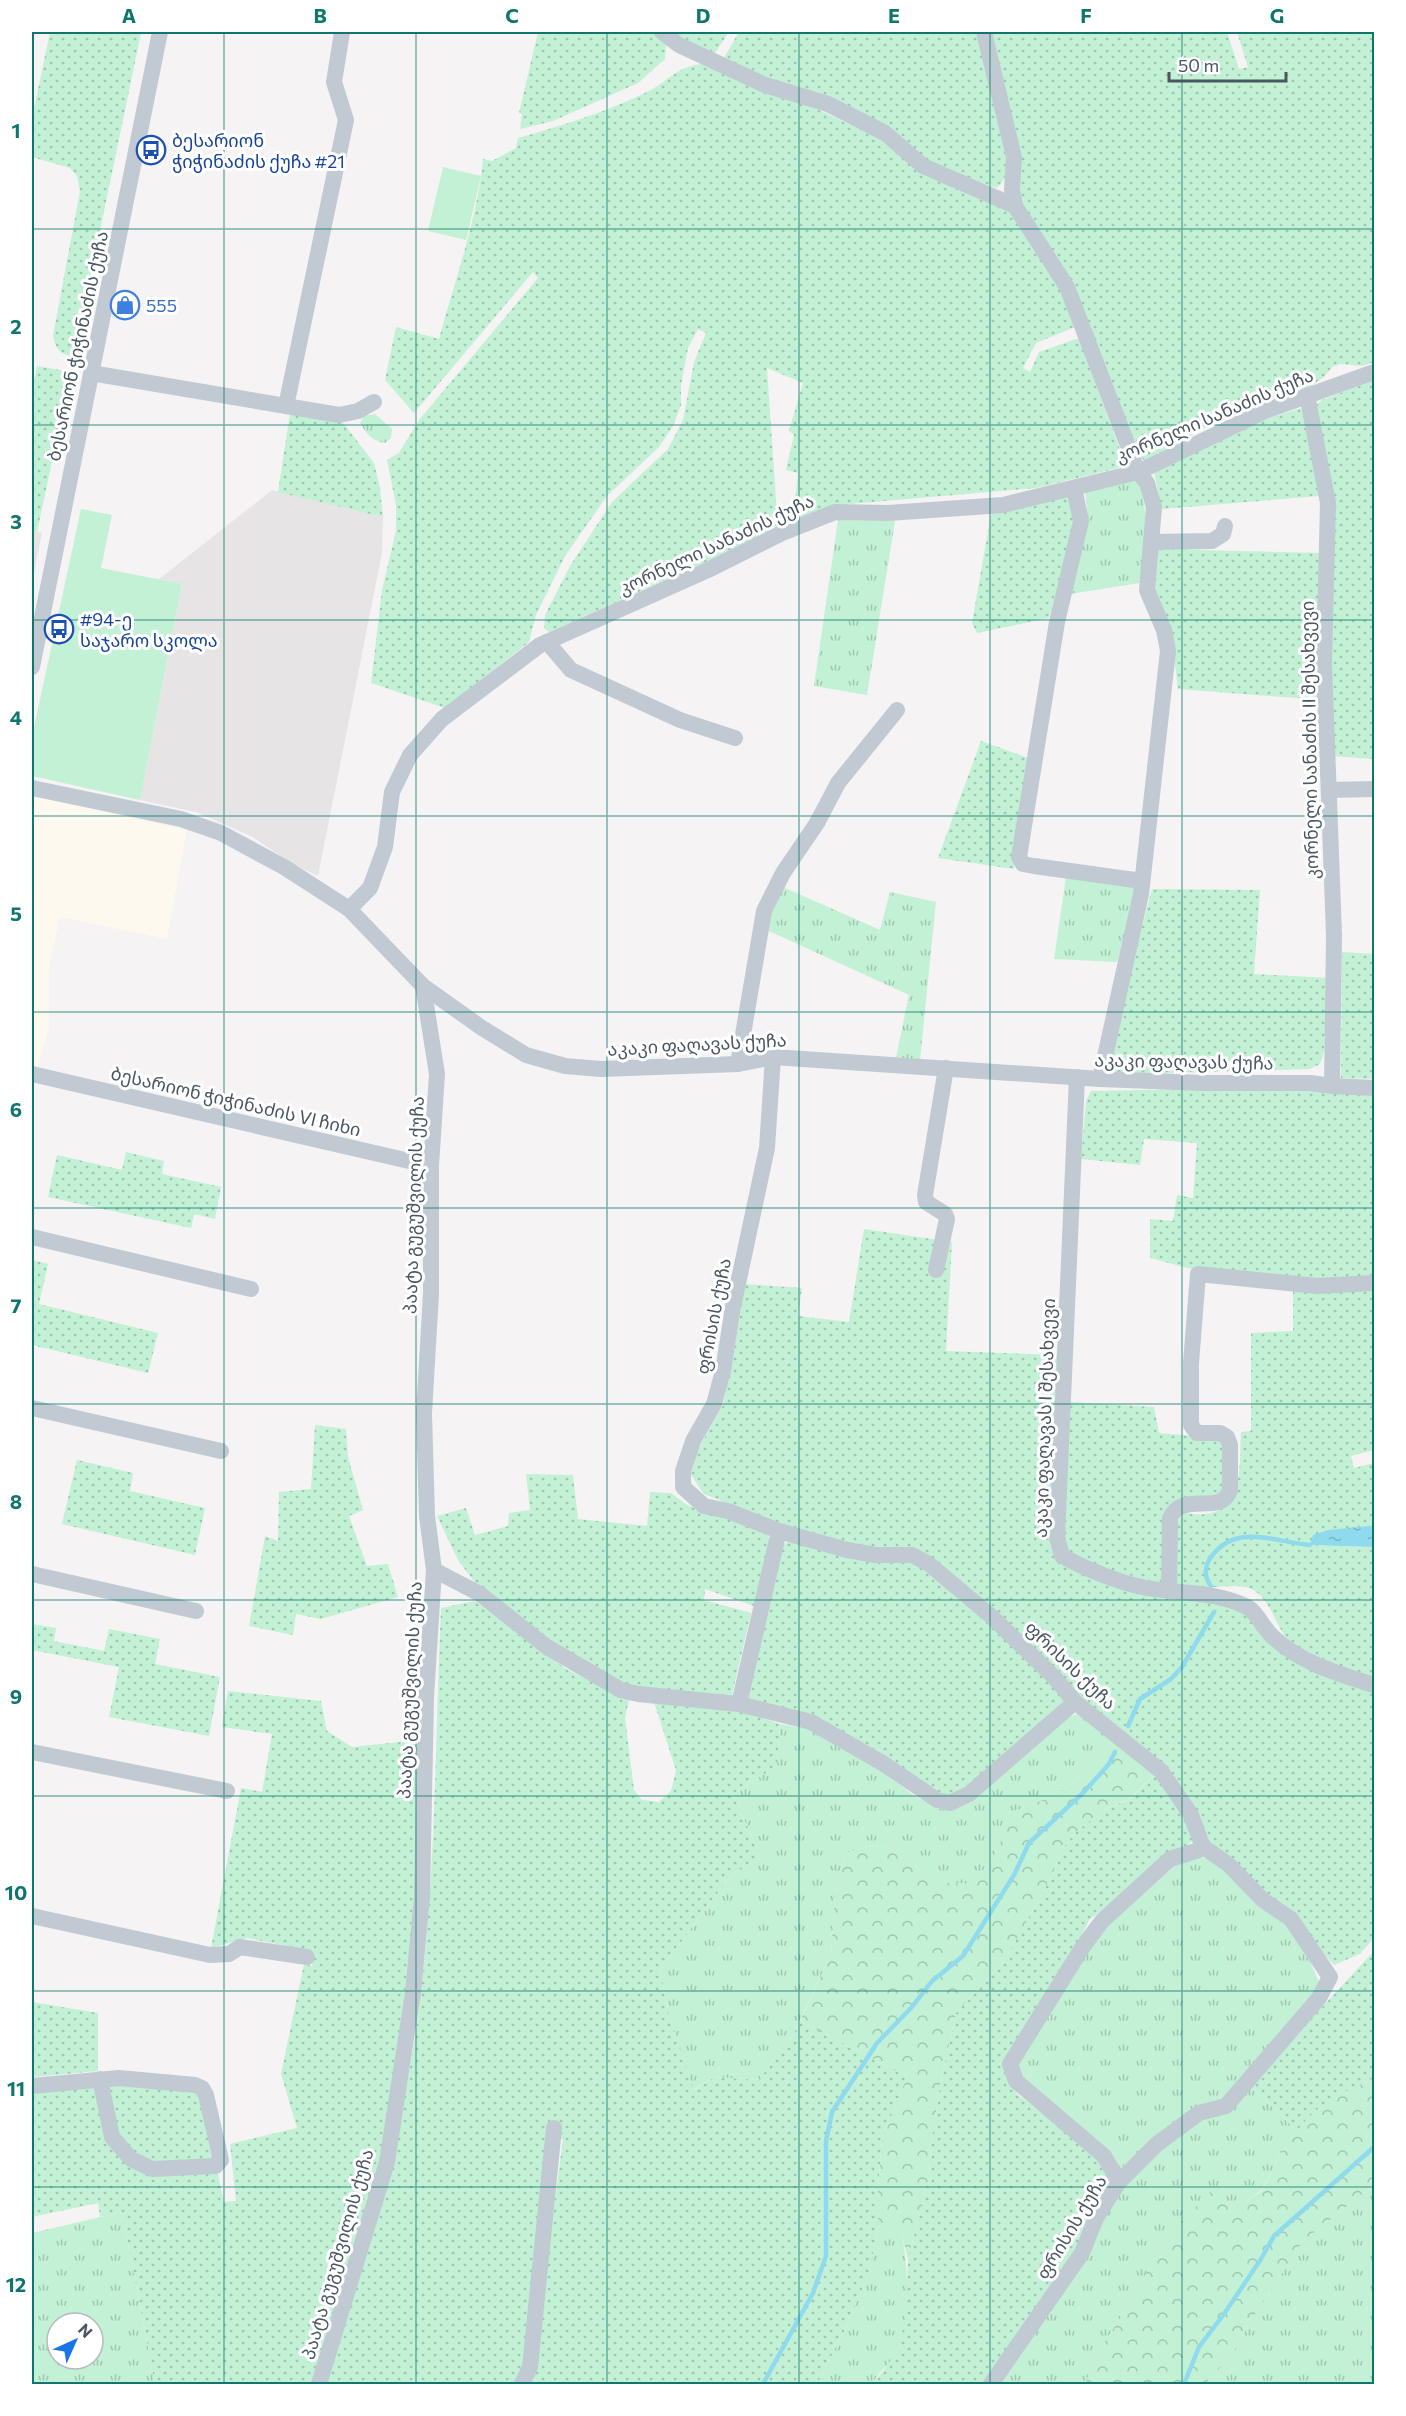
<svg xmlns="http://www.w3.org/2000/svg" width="1406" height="2416" viewBox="0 0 1406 2416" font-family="Commissioner,'Noto Sans Georgian',sans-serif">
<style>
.commercial{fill:#fdf9ef}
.education{fill:#e6e4e5}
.grass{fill:url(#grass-tufts);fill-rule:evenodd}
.forest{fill:url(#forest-crowns)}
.park{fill:#c3f1d5}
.garden{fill:url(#garden-dots)}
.water{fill:url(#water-ripples)}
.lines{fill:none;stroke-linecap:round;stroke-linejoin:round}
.stream{stroke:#90daee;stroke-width:4.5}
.minor{stroke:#c1cad2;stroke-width:16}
.grid{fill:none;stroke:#0f766e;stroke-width:1.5;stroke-opacity:0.55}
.labels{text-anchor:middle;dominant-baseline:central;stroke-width:6;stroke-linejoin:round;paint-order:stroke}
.transit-label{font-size:18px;fill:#164399;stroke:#fff;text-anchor:start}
.shop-label{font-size:18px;fill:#366cbe;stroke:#fff;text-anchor:start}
.street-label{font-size:18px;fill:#4a5661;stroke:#fff}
.neatline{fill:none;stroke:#0f766e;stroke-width:2}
.grid-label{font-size:20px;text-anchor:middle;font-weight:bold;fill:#0f766e}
</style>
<defs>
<pattern id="grass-tufts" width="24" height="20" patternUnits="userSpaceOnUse" patternTransform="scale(1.5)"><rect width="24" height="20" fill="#c3f1d5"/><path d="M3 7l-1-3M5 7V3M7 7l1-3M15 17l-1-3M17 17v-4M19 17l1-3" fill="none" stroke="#a0c6b0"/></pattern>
<pattern id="forest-crowns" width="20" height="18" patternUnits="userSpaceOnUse" patternTransform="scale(1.5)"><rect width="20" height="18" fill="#c3f1d5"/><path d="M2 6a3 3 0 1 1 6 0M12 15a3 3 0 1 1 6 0" fill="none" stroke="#a0c6b0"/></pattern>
<pattern id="garden-dots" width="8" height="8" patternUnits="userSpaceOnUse" patternTransform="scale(1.5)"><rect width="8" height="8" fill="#c3f1d5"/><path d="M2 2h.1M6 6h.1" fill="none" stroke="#a0c6b0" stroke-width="1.8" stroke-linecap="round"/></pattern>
<pattern id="water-ripples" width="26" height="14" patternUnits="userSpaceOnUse" patternTransform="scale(1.5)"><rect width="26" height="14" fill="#90daee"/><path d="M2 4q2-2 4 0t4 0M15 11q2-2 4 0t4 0" fill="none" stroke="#78b4c4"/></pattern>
</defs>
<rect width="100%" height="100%" fill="#f5f3f3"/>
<path class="commercial" d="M 32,796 L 187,830 L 167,939 L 60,917 L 49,967 L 49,1028 L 38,1067 L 32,1065 Z"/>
<g class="education">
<path d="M 272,490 L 383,517 L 382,553 L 318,876 L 293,864 L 251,836 L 196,812 L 140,800 L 182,585 L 158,580 Z"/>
<path d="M 32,531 L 42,533 L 32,583 Z"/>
</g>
<g class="grass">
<path d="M 375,414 L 392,429 L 391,438 L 385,443 C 372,441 367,434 360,423 L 364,416 Z"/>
<path d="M 1138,479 C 1151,517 1144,544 1140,583 L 1070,594 L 1088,518 L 1085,492 Z"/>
<path d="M 838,520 L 895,521 L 867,695 L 814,686 Z"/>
<path d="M 1066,877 L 1132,882 L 1138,895 L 1117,962 L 1054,959 Z"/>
<path d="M 783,887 L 880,930 L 890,892 L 936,902 L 920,1060 L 896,1057 L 909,995 L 769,931 L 770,911 Z"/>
<path d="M 1083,1713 L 1118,1742 L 1072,1784 L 1053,1796 L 1007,1814 C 1002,1848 994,1860 970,1884 L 950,1883 L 923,1874 L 904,1852 L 875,1845 L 845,1853 L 835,1896 L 831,1954 L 784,2054 L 776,2056 L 759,2080 L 715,2077 L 693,2090 L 669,2015 L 660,1970 L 731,1875 L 761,1858 L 733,1794 L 777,1766 L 780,1724 L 813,1730 L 883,1771 L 913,1795 L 939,1809 L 955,1809 L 971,1802 C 995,1781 1054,1715 1083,1713 Z"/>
<path d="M 1184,1858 L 1207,1858 L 1279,1914 L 1308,1957 L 1319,1982 L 1317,1995 L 1227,2099 L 1122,2172 L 1028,2087 L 1018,2071 L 1017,2063 L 1096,1935 Z"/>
<path d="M 1250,2085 L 1297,2131 L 1280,2155 L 1262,2190 L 1234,2210 L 1162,2242 L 1135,2296 L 1098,2352 L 1085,2384 L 997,2384 L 1124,2184 L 1157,2148 Z"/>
<path d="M 1374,2185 L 1374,2384 L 1205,2384 L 1231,2356 L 1249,2324 L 1302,2242 Z"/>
<path d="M 122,2212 L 155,2384 L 32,2384 L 32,2233 ZM 57,2323 L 93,2323 L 93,2359 L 57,2359 Z"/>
<path d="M 878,2230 L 901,2230 C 908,2262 911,2315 900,2347 C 895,2361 878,2370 873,2384 L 817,2384 L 844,2331 L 868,2276 Z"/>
</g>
<g class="forest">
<path d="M 1118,1742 L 1156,1773 L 1129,1799 L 1103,1810 L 1075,1833 L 1061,1851 L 1052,1876 L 1006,1958 L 956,2013 L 940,2086 L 931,2145 L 929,2177 L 908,2260 L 901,2231 L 878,2230 L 878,2187 L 882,2138 L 907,2077 L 800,2021 L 831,1954 L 835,1896 L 845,1853 L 875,1845 L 904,1852 L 923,1874 L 950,1883 L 970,1884 C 994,1860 1002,1848 1007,1814 L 1053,1796 L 1072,1784 Z"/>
<path d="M 1374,2078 L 1374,2185 L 1302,2242 L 1249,2324 L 1231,2356 L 1205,2384 L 1085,2384 L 1098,2352 L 1135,2296 L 1162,2242 L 1210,2192 L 1234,2209 L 1262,2191 L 1280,2155 L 1307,2116 L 1330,2098 Z"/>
</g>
<g class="park">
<path d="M 443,167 L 481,176 L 466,240 L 428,231 Z"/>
<path d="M 81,509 L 112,515 L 101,568 L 182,584 L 140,800 L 32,776 L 32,737 Z"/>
</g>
<g class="garden">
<path d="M 50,32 L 141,33 L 74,356 C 60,355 56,349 53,336 L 80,191 L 77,176 L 70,168 L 32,157 L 32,118 Z"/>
<path d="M 538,32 L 657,32 L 666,46 L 665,59 L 638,83 L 553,121 L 520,129 L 522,114 L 519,113 Z"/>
<path d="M 671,32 L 729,32 L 713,56 Z"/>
<path d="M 739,32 L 978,32 L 1009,159 C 1008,171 1006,179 997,188 L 945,171 L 763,80 L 724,58 Z"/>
<path d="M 990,32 L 1227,32 L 1239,69 L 1248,67 L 1237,32 L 1374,32 L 1374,362 L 1362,366 L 1340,364 L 1332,367 L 1325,376 L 1308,388 L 1240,408 L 1145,461 L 1138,455 L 1019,197 Z"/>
<path d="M 704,64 L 758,89 L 819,110 L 879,138 L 1014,212 L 1060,285 L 1075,327 L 1036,343 L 1023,368 L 1030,372 L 1039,352 L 1079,338 L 1126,466 L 1036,488 L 838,505 L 793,522 L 798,473 L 786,470 L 794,435 L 789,431 L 803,383 L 767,368 L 778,530 L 549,632 L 544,628 L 545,615 L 570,566 L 612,502 L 668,449 L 683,420 L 694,362 L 706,333 L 698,329 L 688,348 L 681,385 L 681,405 L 673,426 L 659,447 L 607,496 L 565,556 L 536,615 L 529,642 L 445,708 L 371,683 L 382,590 L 396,531 L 396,505 L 387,460 L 399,453 L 419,420 L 538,278 L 533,272 L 414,413 L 385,380 L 396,327 L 439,339 C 454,283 478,217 483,159 L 492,161 L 516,148 L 518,138 C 561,126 606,112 647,92 C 670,81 675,66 704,64 Z"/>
<path d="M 37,366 L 71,372 L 37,532 L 32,531 L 32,390 Z"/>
<path d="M 1374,380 L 1374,759 L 1332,756 L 1332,605 L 1335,520 L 1317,404 L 1322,400 Z"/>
<path d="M 1301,408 L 1312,450 L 1319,496 L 1162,509 L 1154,472 L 1261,421 Z"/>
<path d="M 290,413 L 338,420 L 344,424 L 374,463 L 380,488 L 383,517 L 278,492 Z"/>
<path d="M 1070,493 L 1076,520 L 1049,618 L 977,633 L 972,623 L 991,514 Z"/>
<path d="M 1157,549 L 1319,553 L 1323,700 L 1178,689 L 1171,633 L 1153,582 Z"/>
<path d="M 981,741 L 1031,759 L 1014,869 L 938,858 Z"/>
<path d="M 1152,889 L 1260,890 L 1254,974 L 1328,978 L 1324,1052 L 1320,1064 L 1310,1069 L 1103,1075 Z"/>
<path d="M 1342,952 L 1374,954 L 1374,1079 L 1341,1078 Z"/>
<path d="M 1304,1087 L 1374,1096 L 1374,1278 L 1325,1281 L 1195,1270 L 1150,1258 L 1150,1219 L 1173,1221 L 1177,1195 L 1193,1198 L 1197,1143 L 1144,1139 L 1140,1165 L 1081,1159 L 1086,1101 L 1091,1091 Z"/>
<path d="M 126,1152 L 164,1161 L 162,1174 L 221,1187 L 215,1219 L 194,1214 L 191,1228 L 48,1197 L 57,1155 L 122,1170 Z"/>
<path d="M 864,1229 L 952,1242 L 946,1351 L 1059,1355 L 1055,1557 L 1229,1606 L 1374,1691 L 1374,1938 L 1360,1954 L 1334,1965 L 1263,1890 L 1209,1840 L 1195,1811 L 1078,1695 L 938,1563 L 879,1548 L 849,1544 L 778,1524 L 704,1494 L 691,1475 L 694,1457 L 723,1405 L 734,1352 L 745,1284 L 802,1288 L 798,1316 L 849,1322 Z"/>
<path d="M 32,1260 L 48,1264 L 39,1304 L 158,1333 L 148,1373 L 32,1345 Z"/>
<path d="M 1374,1288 L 1374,1450 L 1351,1456 L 1354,1468 L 1374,1463 L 1374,1527 L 1328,1530 L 1318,1534 L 1310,1545 L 1374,1547 L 1374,1678 C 1353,1672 1309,1661 1293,1646 C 1275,1629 1272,1597 1249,1588 C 1236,1583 1193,1591 1174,1588 L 1177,1522 L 1185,1513 C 1245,1523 1239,1474 1241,1432 L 1251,1431 L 1251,1333 L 1293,1331 L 1293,1290 Z"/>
<path d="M 1069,1402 L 1154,1407 L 1159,1433 L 1219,1438 L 1226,1443 L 1225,1492 L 1183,1502 L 1161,1582 L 1154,1582 L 1084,1563 L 1066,1552 L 1061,1535 Z"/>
<path d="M 315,1425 L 346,1429 L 348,1457 L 363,1510 L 349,1516 L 367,1566 L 388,1564 L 398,1597 L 321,1619 L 296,1614 L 293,1635 L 249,1626 L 265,1536 L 278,1541 L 279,1492 L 311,1489 Z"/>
<path d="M 77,1460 L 133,1473 L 130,1491 L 205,1508 L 195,1555 L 62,1524 Z"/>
<path d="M 526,1474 L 573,1475 L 578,1519 L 647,1526 L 650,1492 L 671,1493 L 687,1505 L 764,1530 L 771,1540 L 754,1606 L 705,1589 L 704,1600 L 751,1613 L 732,1695 L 648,1691 L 624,1686 L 549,1643 L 479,1588 L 458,1560 L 437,1516 L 466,1508 L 475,1535 L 508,1526 L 509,1513 L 530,1510 Z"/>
<path d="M 791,1540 L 913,1562 L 988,1620 L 1065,1697 L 1063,1705 L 969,1788 L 952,1797 L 937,1794 L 751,1701 L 747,1696 L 782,1546 Z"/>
<path d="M 475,1601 L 566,1669 L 629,1700 L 625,1718 L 634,1790 L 642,1800 L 659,1802 L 671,1791 L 676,1770 L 653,1699 L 739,1710 L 780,1724 L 777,1766 L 733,1794 L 761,1858 L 731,1875 L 660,1970 L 669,2015 L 694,2090 L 715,2077 L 759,2080 L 776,2056 L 784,2053 L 800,2021 L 907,2077 L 882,2138 L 878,2187 L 878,2230 L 868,2276 L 844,2331 L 817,2384 L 526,2384 L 533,2368 L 563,2139 L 551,2138 L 526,2356 L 515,2384 L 329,2384 L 326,2382 C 362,2262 401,2142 418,2016 C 436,1881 435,1744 441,1608 Z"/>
<path d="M 32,1624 L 56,1628 L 54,1641 L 104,1651 L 109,1629 L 160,1639 L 155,1664 L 220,1677 L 209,1736 L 109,1717 L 119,1667 L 32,1650 Z"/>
<path d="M 228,1691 L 321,1701 L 327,1731 L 352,1747 L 419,1740 L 418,1887 L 407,2009 L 383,2160 L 315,2384 L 155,2384 L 122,2212 L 100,2217 L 98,2203 L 32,2217 L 32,2092 L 114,2083 L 197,2093 L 201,2097 L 224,2202 L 236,2201 L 230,2144 L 297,2128 L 281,2074 L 304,1964 L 312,1966 L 313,1951 L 247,1938 L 211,1948 L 241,1788 L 262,1792 L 272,1734 L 222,1727 Z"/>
<path d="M 1156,1773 L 1187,1817 L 1195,1839 L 1089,1920 L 1077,1946 L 1006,2071 L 1017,2094 L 1097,2155 L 1111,2176 L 1081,2251 L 986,2384 L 873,2384 L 900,2348 L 906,2307 L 908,2260 L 929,2177 L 931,2145 L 940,2086 L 956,2013 L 1006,1958 L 1052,1876 L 1061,1851 L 1075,1833 L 1103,1810 L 1130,1799 Z"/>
<path d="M 1374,1951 L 1374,2078 C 1344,2092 1317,2103 1297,2131 L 1250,2085 Z"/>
<path d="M 32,2002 L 98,2013 L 98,2071 L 32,2077 Z"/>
</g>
<path class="water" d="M 1369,1526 L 1374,1527 L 1374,1547 L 1310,1545 L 1313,1535 L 1328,1530 Z"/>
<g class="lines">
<g class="stream">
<path d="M 1211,1586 C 1205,1578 1204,1569 1209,1560 C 1234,1521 1273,1542 1310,1545"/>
<path d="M 1128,1726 L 1140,1699 L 1171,1679 L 1182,1667 L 1214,1612"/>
<path d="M 763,2384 L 813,2293 L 826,2256 L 826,2141 L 832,2112 L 877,2043 L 912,2007 L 932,1981 L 963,1956 L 1014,1875 L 1029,1843 L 1083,1793 L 1109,1764 L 1115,1752"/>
<path d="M 1184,2384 L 1199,2347 L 1224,2314 L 1261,2259 L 1274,2236 L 1374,2147"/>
</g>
<g class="minor">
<path d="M 662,32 L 679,45 L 765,85 L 828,104 L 885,133 L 923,166 L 1015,206 L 1067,287 L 1138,472 L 1147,483 L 1154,507 L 1147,590 L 1164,630 L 1168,651 L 1141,894 L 1100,1079"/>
<path d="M 984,32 L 1014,157 L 1012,190 L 1015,206"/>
<path d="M 91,373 L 339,415 L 358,411 L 374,402"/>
<path d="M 1307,395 L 1328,503 L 1324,663 L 1334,935 L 1332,1086"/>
<path d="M 286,406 L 346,120 L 334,82 L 342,32"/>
<path d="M 1074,488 L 1081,521 L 1057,622 L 1019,857 L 1023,864 L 1034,866 L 1142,881"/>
<path d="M 1151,542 L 1212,541 L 1223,534 L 1225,526"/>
<path d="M 547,642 L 571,670 L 680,720 L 735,738"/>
<path d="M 32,667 L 160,32"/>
<path d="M 32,788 L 181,819 L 221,833 L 284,867 L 349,909 L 423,986 L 482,1028 L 526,1055 L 565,1066 L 601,1069 L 738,1064 L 773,1057 L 1100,1079 L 1203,1083 L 1310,1083 L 1332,1086 L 1374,1088"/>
<path d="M 1329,790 L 1374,789"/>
<path d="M 349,909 L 370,888 L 385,847 L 392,792 L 410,755 L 442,719 L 540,645 L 708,570 L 782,533 L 835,512 L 888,513 L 1003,505 L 1138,472 L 1265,411 L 1374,372"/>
<path d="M 773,1057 L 767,1148 L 733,1307 L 723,1371 L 714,1404 L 693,1441 L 683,1471 L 683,1487 L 704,1506 L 728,1511 L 779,1531 L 847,1550 L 875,1555 L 912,1555 L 929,1564 L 992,1617 L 1054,1677 L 1075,1702 L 1161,1771 L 1191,1815 L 1201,1842 L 1205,1848 L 1229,1865 L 1263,1900 L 1291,1919 L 1330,1977 L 1319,1998 L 1226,2106 L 1199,2113 L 1157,2144 L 1119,2182 L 1096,2218 L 1082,2253 L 991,2384"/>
<path d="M 738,1064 L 764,911 L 783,873 L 817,823 L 838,783 L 897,710"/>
<path d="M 32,1074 L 431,1166"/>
<path d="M 1077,1077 L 1057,1537 L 1062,1556 C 1088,1570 1117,1582 1147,1588 C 1179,1594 1215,1591 1245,1606 C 1257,1611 1263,1628 1272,1636 C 1300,1663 1339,1674 1374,1685"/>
<path d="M 32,1237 L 251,1289"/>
<path d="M 936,1270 L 947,1219 L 945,1214 L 926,1202 L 925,1195 L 946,1068"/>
<path d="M 32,1408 L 221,1451"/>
<path d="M 434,1570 L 480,1594 L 547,1647 L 621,1690 L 638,1694 L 739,1704 L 811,1722 L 884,1764 L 937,1800 L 950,1803 L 969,1794 L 1075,1702"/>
<path d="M 32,1574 L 196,1611"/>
<path d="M 1169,1591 L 1170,1518 C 1183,1490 1221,1517 1230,1490 L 1230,1445 L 1227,1437 L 1220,1433 L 1197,1433 L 1191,1425 L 1191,1363 L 1198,1274 L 1317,1286 L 1374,1283"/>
<path d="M 739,1704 L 779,1531"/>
<path d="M 32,1752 L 227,1791"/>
<path d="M 32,1916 L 210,1955 L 229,1954 L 240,1947 L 307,1957"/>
<path d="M 32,2086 L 119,2078 L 195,2085 L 202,2088 L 206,2095 L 221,2160 L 216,2166 L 152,2169 L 131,2159 L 112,2137 L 100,2079"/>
<path d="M 1119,2182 L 1104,2156 L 1016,2081 L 1010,2064 L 1082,1948 L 1102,1921 L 1170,1859 L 1205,1848"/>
<path d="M 319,2384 L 387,2162 L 413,1993 L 422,1897 L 426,1697 L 434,1570 L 427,1516 L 424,1413 L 431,1294 L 431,1166 L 437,1074 L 423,986"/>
<path d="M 522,2384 L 530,2367 L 554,2128"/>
</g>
</g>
<path class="grid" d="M 224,32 L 224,2384M 416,32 L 416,2384M 607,32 L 607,2384M 799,32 L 799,2384M 990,32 L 990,2384M 1182,32 L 1182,2384M 32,229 L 1374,229M 32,425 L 1374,425M 32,620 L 1374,620M 32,816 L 1374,816M 32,1012 L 1374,1012M 32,1208 L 1374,1208M 32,1404 L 1374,1404M 32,1600 L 1374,1600M 32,1796 L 1374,1796M 32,1991 L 1374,1991M 32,2187 L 1374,2187"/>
<defs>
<g id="bus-ring" transform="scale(1.5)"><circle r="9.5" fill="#fff" stroke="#1a4fb4" stroke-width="1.5"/><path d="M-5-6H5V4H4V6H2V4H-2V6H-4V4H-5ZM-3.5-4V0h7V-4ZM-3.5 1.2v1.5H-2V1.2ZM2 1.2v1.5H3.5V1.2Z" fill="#1a4fb4"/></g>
<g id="shop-ring" transform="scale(1.5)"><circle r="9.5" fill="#fff" stroke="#3f7fe0" stroke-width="1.5"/><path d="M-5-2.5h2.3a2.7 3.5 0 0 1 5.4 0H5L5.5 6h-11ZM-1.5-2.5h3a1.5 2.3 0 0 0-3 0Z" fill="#3f7fe0"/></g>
</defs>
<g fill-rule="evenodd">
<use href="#bus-ring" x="151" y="150"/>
<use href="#shop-ring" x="125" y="305"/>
<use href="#bus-ring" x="59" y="629"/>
</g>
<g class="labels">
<g class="transit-label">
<text x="172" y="140">ბესარიონ<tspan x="172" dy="21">ჭიჭინაძის ქუჩა #21</tspan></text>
<text x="80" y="619">#94-ე<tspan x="80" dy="21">საჯარო სკოლა</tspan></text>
</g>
<g class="shop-label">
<text x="146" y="305">555</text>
</g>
<g class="street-label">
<text transform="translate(77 346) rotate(-78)">ბესარიონ ჭიჭინაძის ქუჩა</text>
<text transform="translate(1214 415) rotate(-23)">კორნელი სანაძის ქუჩა</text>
<text transform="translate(716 544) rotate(-25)">კორნელი სანაძის ქუჩა</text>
<text transform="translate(1309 740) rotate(-91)">კორნელი სანაძის II შესახვევი</text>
<text transform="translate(697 1044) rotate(-3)">აკაკი ფაღავას ქუჩა</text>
<text transform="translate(1184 1061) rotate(1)">აკაკი ფაღავას ქუჩა</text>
<text transform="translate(236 1101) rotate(13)">ბესარიონ ჭიჭინაძის VI ჩიხი</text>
<text transform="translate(413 1205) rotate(-88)">პაატა გუგუშვილის ქუჩა</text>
<text transform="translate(713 1316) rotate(-79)">ფრისის ქუჩა</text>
<text transform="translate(1044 1418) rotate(-88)">აკაკი ფაღავას I შესახვევი</text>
<text transform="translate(1071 1665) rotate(44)">ფრისის ქუჩა</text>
<text transform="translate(409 1690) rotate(-87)">პაატა გუგუშვილის ქუჩა</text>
<text transform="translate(1071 2227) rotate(-59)">ფრისის ქუჩა</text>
<text transform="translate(337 2254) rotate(-74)">პაატა გუგუშვილის ქუჩა</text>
</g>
</g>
<rect width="1406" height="2416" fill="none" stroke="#ffffff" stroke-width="66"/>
<g transform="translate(75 2341) rotate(45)"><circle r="28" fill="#ffffff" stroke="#b7bbc0" stroke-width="1.5"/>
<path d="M0-4.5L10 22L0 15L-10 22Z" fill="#1a73e8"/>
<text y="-9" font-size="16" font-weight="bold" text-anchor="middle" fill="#4a5661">N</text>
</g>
<path d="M1169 72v9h117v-9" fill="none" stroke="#4a5661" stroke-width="3"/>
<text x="1178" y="72" font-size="18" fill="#4a5661" stroke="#ffffff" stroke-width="4.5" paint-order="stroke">50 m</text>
<rect x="33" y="33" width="1340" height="2350" class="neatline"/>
<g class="grid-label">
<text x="129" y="23">A</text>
<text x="320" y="23">B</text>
<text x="512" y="23">C</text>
<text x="703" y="23">D</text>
<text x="894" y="23">E</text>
<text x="1086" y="23">F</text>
<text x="1277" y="23">G</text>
<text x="16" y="138">1</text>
<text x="16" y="334">2</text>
<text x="16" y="529">3</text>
<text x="16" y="725">4</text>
<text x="16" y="921">5</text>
<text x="16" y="1117">6</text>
<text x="16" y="1313">7</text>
<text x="16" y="1509">8</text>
<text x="16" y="1704">9</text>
<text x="16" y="1900">10</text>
<text x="16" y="2096">11</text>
<text x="16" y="2292">12</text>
</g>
</svg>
